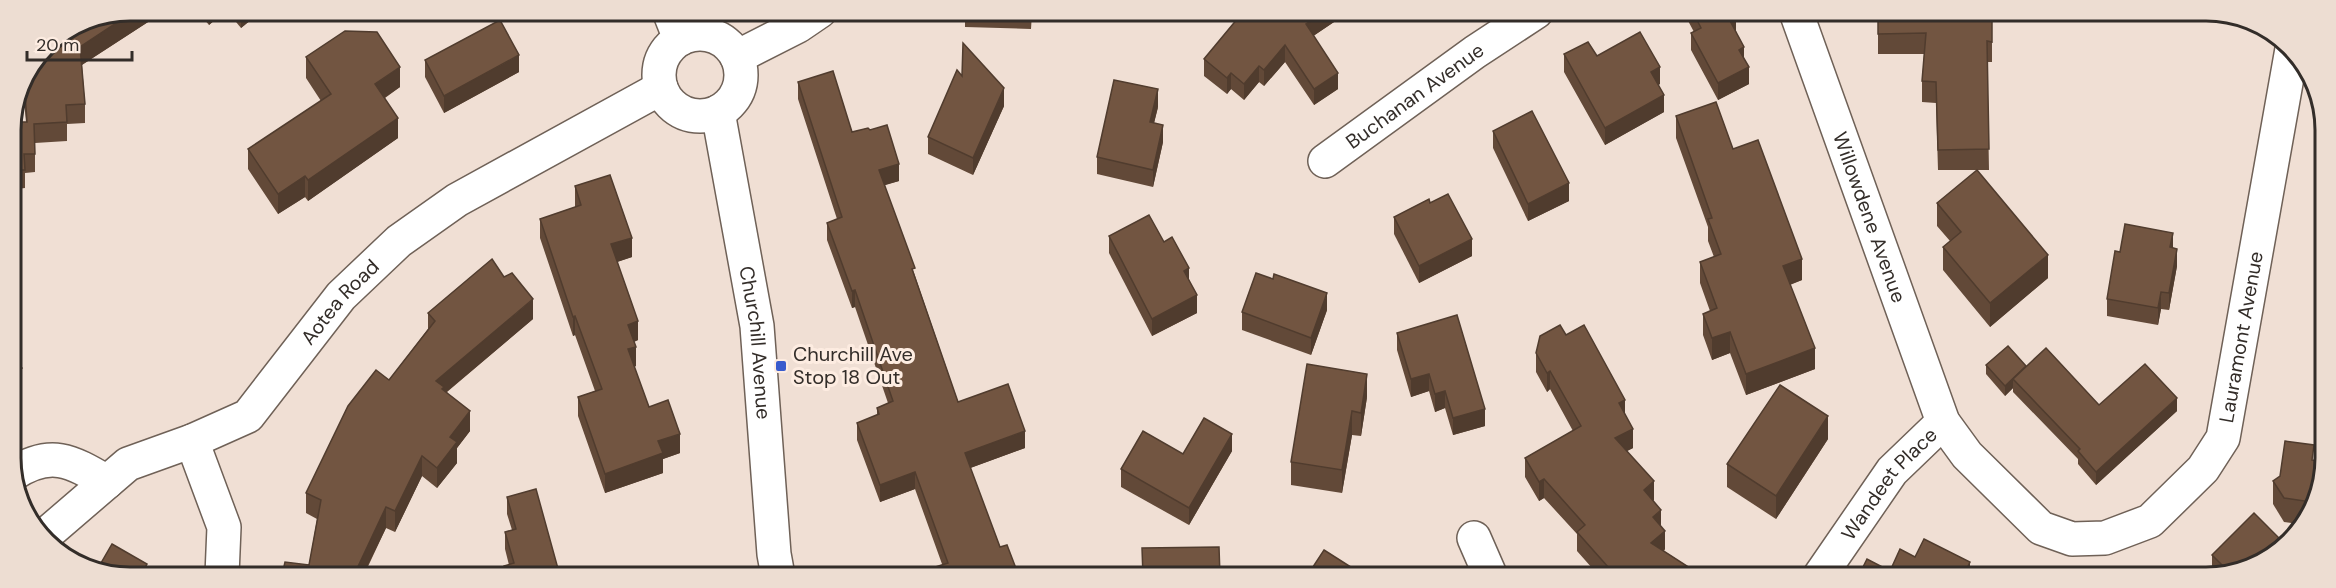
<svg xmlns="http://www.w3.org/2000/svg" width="2336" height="588" viewBox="0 0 2336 588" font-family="'DM Sans',sans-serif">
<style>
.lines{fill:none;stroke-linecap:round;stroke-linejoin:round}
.minor-casing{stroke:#6f6157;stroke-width:36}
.minor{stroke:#fff;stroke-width:33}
.wall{fill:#624938}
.shaded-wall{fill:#503c2e}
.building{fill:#725541;stroke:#503c2e;stroke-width:1.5}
.poi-dot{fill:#395bcd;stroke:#fdece1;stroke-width:2}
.labels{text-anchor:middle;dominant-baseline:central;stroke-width:6;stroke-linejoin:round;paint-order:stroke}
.street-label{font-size:20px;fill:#332d29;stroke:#fdece1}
.poi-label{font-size:20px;fill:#332d29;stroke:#fdece1;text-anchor:start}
.rim{fill:none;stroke:#332d29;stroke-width:3}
</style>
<rect width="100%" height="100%" fill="#f0dfd4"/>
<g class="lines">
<g class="minor-casing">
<g id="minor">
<path d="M 669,11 L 680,39"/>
<path id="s1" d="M 1796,12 L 1943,422 L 1967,455 L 2041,528 L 2072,539 L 2105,538 L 2150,521 L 2203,469 L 2223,438 L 2292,49"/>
<circle cx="700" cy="75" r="41"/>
<path d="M 737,57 L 798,26 L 820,11"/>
<path id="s2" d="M 718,112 L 757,326 L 774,554 L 778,576"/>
<path id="s3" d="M 1325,161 L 1475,52 L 1536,12"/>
<path d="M 192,441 L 224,527 L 222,575"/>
<path d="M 13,474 C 51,449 71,461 107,482"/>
<path id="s4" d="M 43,537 L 128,464 L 192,441 L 248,416 L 341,296 L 399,241 L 457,200 L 661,88"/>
<path d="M 1474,538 L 1491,577"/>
<path id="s5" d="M 1819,577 L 1892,471 L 1943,422"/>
</g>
</g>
<use href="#minor" class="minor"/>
</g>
<g class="wall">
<path d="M 130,10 L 165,11 L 82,65 L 85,104 L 85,123 L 67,124 L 67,141 L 35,143 L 35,172 L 25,173 L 25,188 L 17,189 L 17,198 L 11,198 L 11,123 L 26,122 L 22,80 L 46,45 Z"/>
<path d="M 197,11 L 225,11 L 209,25 Z"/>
<path d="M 227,11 L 262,11 L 241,28 Z"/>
<path d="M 442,11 L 538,11 L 442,17 Z"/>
<path d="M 965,11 L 1032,12 L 1031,29 L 965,27 Z"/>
<path d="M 1243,12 L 1338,12 L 1334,14 L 1334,22 L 1313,36 L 1338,89 L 1314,105 L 1285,62 L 1264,86 L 1259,82 L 1244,100 L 1231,89 L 1227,94 L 1204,76 L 1204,59 Z"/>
<path d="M 1686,12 L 1736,12 L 1736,31 L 1744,59 L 1749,84 L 1718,100 L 1691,50 L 1691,33 L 1694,32 L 1686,17 Z"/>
<path d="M 1878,12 L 1992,13 L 1992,62 L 1987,62 L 1989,170 L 1938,170 L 1936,103 L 1922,102 L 1922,81 L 1924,54 L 1878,54 Z"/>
<path d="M 1564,54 L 1597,56 L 1660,84 L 1658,85 L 1664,112 L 1605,145 L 1564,72 Z"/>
<path d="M 306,57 L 400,87 L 385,98 L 398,138 L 308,201 L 305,197 L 278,214 L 248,169 L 248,149 L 321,101 L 306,78 Z"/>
<path d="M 425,60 L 519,72 L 444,113 L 425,77 Z"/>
<path d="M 962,76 L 1004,106 L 973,175 L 928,154 L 928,137 Z"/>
<path d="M 798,82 L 852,132 L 899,181 L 884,185 L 958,402 L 1025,448 L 970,468 L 1000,547 L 1017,576 L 942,564 L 915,489 L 880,502 L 857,440 L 857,423 L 877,415 L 877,408 L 888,403 L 855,307 L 852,308 L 827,240 L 827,223 L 837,219 L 798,99 Z"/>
<path d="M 1158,107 L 1154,123 L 1163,142 L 1153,187 L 1097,174 L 1097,157 Z"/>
<path d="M 1676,116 L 1733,149 L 1802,280 L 1790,285 L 1815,369 L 1746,395 L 1730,353 L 1712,360 L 1703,335 L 1703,314 L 1710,311 L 1700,283 L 1700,262 L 1714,257 L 1708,241 L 1708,227 L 1676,138 Z"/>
<path d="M 1493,131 L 1569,201 L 1528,221 L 1493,148 Z"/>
<path d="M 575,186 L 632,257 L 617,262 L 638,340 L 634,342 L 636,366 L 634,367 L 649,407 L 680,453 L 663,459 L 663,473 L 605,493 L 578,416 L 578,397 L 595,391 L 575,335 L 573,336 L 540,238 L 540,219 L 575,207 Z"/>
<path d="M 1430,203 L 1472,256 L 1419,283 L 1394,234 L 1394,217 Z"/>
<path d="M 1937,203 L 2048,278 L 1990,327 L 1943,270 L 1943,247 L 1950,241 L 1937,226 Z"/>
<path d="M 1109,236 L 1164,242 L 1189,280 L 1197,313 L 1152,336 L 1109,253 Z"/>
<path d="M 2173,248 L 2177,266 L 2169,310 L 2161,309 L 2158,325 L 2107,316 L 2107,299 L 2120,252 Z"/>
<path d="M 1327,310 L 1311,355 L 1242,330 L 1242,312 Z"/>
<path d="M 428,313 L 533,319 L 447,392 L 470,431 L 457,448 L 457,463 L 437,488 L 422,476 L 395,532 L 386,528 L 364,575 L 309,565 L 317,519 L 306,513 L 306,493 L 389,380 L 428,329 Z"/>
<path d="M 1397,333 L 1485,426 L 1453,435 L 1445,408 L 1435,412 L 1429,391 L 1411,397 L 1397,350 Z"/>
<path d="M 1566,335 L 1625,415 L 1633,448 L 1627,451 L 1654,500 L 1653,500 L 1661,526 L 1665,549 L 1664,551 L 1704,577 L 1600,577 L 1577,551 L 1577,534 L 1544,498 L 1539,501 L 1525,477 L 1525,458 L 1573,431 L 1550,389 L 1547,392 L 1536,372 L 1536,353 Z"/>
<path d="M 1986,365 L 2026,366 L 2099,405 L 2177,411 L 2096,485 L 2078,464 L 2078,459 L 2013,392 L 2013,388 L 2005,396 L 1986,374 Z"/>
<path d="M 1367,397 L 1361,436 L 1352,435 L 1342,493 L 1291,485 L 1291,462 Z"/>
<path d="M 1828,439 L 1776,519 L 1727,487 L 1727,464 Z"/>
<path d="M 1232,451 L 1189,525 L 1121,487 L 1121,469 L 1183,454 Z"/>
<path d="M 2314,460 L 2323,481 L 2299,524 L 2284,522 L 2273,504 L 2273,481 Z"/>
<path d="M 507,497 L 560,576 L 504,576 L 504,566 L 509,565 L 505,549 L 505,532 L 512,530 L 507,514 Z"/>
<path d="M 2286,545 L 2212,576 L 2212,555 Z"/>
</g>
<g class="shaded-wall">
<path d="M 136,10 L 165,11 L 80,66 L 80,47 Z"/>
<path d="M 209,11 L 225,11 L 209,25 Z"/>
<path d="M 241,11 L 262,11 L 241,28 Z"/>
<path d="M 1324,12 L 1338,12 L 1334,14 L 1334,22 L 1306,41 L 1306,24 Z"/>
<path d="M 1736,13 L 1736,30 L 1728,34 L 1728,17 Z"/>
<path d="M 1285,45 L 1285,62 L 1264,86 L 1264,70 Z"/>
<path d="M 1744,47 L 1744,64 L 1739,50 Z"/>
<path d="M 519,55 L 519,72 L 444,113 L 444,96 Z"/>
<path d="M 1259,66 L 1259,82 L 1244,100 L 1244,84 Z"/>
<path d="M 400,67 L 400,87 L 375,104 L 375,84 Z"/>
<path d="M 1660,67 L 1660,84 L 1651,89 L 1651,72 Z"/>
<path d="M 1749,67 L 1749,84 L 1718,100 L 1718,83 Z"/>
<path d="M 1231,73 L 1231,89 L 1227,94 L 1227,78 Z"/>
<path d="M 1338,73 L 1338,89 L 1314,105 L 1314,89 Z"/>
<path d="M 1004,88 L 1004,106 L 973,175 L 973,158 Z"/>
<path d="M 1158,89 L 1158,107 L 1150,139 L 1150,122 Z"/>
<path d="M 1664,95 L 1664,112 L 1605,145 L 1605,128 Z"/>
<path d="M 398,118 L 398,138 L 308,201 L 308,180 Z"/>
<path d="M 1163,125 L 1163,142 L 1153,187 L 1153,170 Z"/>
<path d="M 899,164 L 899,181 L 879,187 L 879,170 Z"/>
<path d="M 305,176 L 305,197 L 278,214 L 278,194 Z"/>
<path d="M 1569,183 L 1569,201 L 1528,221 L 1528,204 Z"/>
<path d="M 2173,233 L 2173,250 L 2170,247 Z"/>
<path d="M 632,238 L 632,257 L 611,264 L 611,244 Z"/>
<path d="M 1472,239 L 1472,256 L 1419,283 L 1419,266 Z"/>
<path d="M 2177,249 L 2177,266 L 2169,310 L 2169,293 Z"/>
<path d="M 2048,255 L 2048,278 L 1990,327 L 1990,303 Z"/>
<path d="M 1802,259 L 1802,280 L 1783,287 L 1783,266 Z"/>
<path d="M 1189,268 L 1189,285 L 1184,271 Z"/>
<path d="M 855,290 L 855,307 L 852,308 L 852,291 Z"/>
<path d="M 2161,292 L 2161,309 L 2158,325 L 2158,308 Z"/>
<path d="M 1327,293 L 1327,310 L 1311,355 L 1311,338 Z"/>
<path d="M 1197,295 L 1197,313 L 1152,336 L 1152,319 Z"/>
<path d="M 533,299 L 533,319 L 444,394 L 436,381 Z"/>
<path d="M 575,316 L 575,335 L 573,336 L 573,317 Z"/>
<path d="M 638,321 L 638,340 L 628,344 L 628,325 Z"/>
<path d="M 1730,332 L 1730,353 L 1712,360 L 1712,338 Z"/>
<path d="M 636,347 L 636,366 L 628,369 L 628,349 Z"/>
<path d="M 1815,348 L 1815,369 L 1746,395 L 1746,374 Z"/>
<path d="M 22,368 L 22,386 L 12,395 L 12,378 Z"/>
<path d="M 1550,371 L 1550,389 L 1547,392 L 1547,373 Z"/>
<path d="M 1367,374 L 1367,397 L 1361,436 L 1361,413 Z"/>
<path d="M 1429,374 L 1429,391 L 1411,397 L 1411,379 Z"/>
<path d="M 2013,379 L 2013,388 L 2005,396 L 2005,386 Z"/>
<path d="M 1445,391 L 1445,408 L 1435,412 L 1435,394 Z"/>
<path d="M 2177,398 L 2177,411 L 2096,485 L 2096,472 Z"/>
<path d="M 1625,400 L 1625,419 L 1619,403 Z"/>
<path d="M 1485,409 L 1485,426 L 1453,435 L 1453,418 Z"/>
<path d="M 470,411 L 470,431 L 457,448 L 457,463 L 437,488 L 437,468 L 450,437 Z"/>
<path d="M 1352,411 L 1352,435 L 1342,493 L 1342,470 Z"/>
<path d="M 1828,416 L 1828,439 L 1776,519 L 1776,496 Z"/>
<path d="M 1633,429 L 1633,448 L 1615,457 L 1615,438 Z"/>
<path d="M 1025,431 L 1025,448 L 965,470 L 965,453 Z"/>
<path d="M 680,434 L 680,453 L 663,459 L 663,473 L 605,493 L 605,474 L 658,441 Z"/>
<path d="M 1232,434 L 1232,451 L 1189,525 L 1189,508 Z"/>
<path d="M 422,456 L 422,476 L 395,532 L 395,511 Z"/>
<path d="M 915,472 L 915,489 L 880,502 L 880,485 Z"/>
<path d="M 1544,479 L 1544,498 L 1539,501 L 1539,482 Z"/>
<path d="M 1654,481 L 1654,500 L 1644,509 L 1644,490 Z"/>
<path d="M 386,507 L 386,528 L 363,575 L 355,573 Z"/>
<path d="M 1661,510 L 1661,529 L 1653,517 Z"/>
<path d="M 1665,531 L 1665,549 L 1651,562 L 1651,543 Z"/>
<path d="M 1970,562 L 1970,577 L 1963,577 Z"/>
<path d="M 147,564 L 147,575 L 141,575 Z"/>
<path d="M 1017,571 L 1017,576 L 1004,576 Z"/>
</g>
<g class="building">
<path d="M 130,10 L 136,10 L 80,47 L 85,104 L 66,105 L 67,122 L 34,124 L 35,154 L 24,154 L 25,170 L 16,170 L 17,179 L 11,179 L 11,122 L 27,122 L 24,78 L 46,45 L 85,19 Z"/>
<path d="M 986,11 L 1031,12 L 1031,13 Z"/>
<path d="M 1243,12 L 1324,12 L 1306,24 L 1338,73 L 1314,89 L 1285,45 L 1264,70 L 1259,66 L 1244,84 L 1231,73 L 1227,78 L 1204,59 Z"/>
<path d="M 1693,12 L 1736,12 L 1736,13 L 1728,17 L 1744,47 L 1739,50 L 1749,67 L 1718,83 L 1691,33 L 1701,28 Z"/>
<path d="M 1878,12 L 1992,13 L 1992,42 L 1987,41 L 1989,149 L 1938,150 L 1936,82 L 1922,81 L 1926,33 L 1878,34 Z"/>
<path d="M 500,20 L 519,55 L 444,96 L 425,60 Z"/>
<path d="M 345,31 L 377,32 L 400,67 L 375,84 L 398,118 L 308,180 L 305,176 L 278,194 L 248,149 L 331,94 L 306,57 Z"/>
<path d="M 1640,32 L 1660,67 L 1651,72 L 1664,95 L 1605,128 L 1564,54 L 1588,42 L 1597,56 Z"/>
<path d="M 963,43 L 1004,88 L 973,158 L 928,137 L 957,70 L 962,76 Z"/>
<path d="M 833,71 L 852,132 L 868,128 L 870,130 L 887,125 L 899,164 L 879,170 L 915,268 L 912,269 L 958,402 L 1008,384 L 1025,431 L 965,453 L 1000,547 L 1007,545 L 1017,571 L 1004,576 L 907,576 L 948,563 L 915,472 L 880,485 L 857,423 L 879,414 L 877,408 L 893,401 L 855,290 L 852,291 L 827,223 L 842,217 L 798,82 Z"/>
<path d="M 1114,80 L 1158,89 L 1150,122 L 1163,125 L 1153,170 L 1097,157 Z"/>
<path d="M 1716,102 L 1733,149 L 1758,140 L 1802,259 L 1783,266 L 1815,348 L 1746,374 L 1730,332 L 1712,338 L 1703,314 L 1717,308 L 1700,262 L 1721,254 L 1708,219 L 1712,218 L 1676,116 Z"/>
<path d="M 1532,111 L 1569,183 L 1528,204 L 1493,131 Z"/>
<path d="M 1977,170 L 2048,255 L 1990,303 L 1943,247 L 1961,232 L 1937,203 Z"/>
<path d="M 610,175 L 632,238 L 611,244 L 638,321 L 628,325 L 636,347 L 628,349 L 649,407 L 668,400 L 680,434 L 658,441 L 663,453 L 605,474 L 578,397 L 602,389 L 575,316 L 573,317 L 540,219 L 581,205 L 575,186 Z"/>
<path d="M 1448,194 L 1472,239 L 1419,266 L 1394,217 L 1429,199 L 1430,203 Z"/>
<path d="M 1149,215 L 1164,242 L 1172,237 L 1189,268 L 1184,271 L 1197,295 L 1152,319 L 1109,236 Z"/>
<path d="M 2125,224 L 2173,233 L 2170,247 L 2177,249 L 2169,293 L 2161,292 L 2158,308 L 2107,299 L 2115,251 L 2120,252 Z"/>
<path d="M 492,259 L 504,277 L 512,273 L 533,299 L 436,381 L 444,387 L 442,389 L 470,411 L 450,437 L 457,442 L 437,468 L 422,456 L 395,511 L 386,507 L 355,573 L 368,575 L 282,575 L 285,562 L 309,565 L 321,500 L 306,493 L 348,406 L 376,370 L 389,380 L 435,321 L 428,313 Z"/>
<path d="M 1256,273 L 1273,279 L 1274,274 L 1327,293 L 1311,338 L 1242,312 Z"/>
<path d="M 1457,315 L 1485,409 L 1453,418 L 1445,391 L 1435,394 L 1429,374 L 1411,379 L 1397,333 Z"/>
<path d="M 1560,325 L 1566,335 L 1584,325 L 1625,400 L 1619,403 L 1633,429 L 1615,438 L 1654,481 L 1644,490 L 1661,510 L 1653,517 L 1665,531 L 1651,543 L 1704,577 L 1617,577 L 1577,532 L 1585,525 L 1544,479 L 1539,482 L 1525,458 L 1581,426 L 1550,371 L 1547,373 L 1536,353 L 1540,336 Z"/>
<path d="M 2008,346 L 2026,366 L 2005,386 L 1986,365 Z"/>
<path d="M 2046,348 L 2099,405 L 2145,364 L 2177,398 L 2096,472 L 2078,451 L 2080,449 L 2013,379 Z"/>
<path d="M 12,360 L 22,368 L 12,378 Z"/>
<path d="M 1307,364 L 1367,374 L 1361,413 L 1352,411 L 1342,470 L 1291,462 Z"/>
<path d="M 1780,385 L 1828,416 L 1776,496 L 1727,464 Z"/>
<path d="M 1204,418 L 1232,434 L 1189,508 L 1121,469 L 1143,431 L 1183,454 Z"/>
<path d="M 2285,441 L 2314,445 L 2312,460 L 2323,461 L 2323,481 L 2311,502 L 2284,498 L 2273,481 L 2280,476 Z"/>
<path d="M 536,489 L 560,576 L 507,576 L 504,566 L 514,563 L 505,532 L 516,529 L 507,497 Z"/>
<path d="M 2254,513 L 2286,545 L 2284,548 L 2213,577 L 2210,577 L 2222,565 L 2212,555 Z"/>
<path d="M 1924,539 L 1970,562 L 1963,577 L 1858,577 L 1867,559 L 1890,571 L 1900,549 L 1915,557 Z"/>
<path d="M 112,544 L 147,564 L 141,575 L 107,575 L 97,570 Z"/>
<path d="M 1219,547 L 1220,576 L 1143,576 L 1142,548 Z"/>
<path d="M 1324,550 L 1365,576 L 1307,576 Z"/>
</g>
<rect class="poi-dot" x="775" y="360" width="12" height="12" rx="3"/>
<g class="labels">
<g class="street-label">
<text stroke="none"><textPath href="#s3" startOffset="111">Buchanan Avenue</textPath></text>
<text stroke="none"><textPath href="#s1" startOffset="218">Willowdene Avenue</textPath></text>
<text stroke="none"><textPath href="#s4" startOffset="388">Aotea Road</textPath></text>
<text stroke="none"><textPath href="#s1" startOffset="908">Lauramont Avenue</textPath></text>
<text stroke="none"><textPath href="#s2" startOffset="234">Churchill Avenue</textPath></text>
<text stroke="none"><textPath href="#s5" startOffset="117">Wandeet Place</textPath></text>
</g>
<g class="poi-label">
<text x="793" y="354">Churchill Ave<tspan x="793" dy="23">Stop 18 Out</tspan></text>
</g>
</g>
<path d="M0 0H2336V588H0ZM130 21H2206A109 109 0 0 1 2315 130V458A109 109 0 0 1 2206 567H130A109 109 0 0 1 21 458V130A109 109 0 0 1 130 21Z" fill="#edddd2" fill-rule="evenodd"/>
<path class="rim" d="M130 21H2206A109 109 0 0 1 2315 130V458A109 109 0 0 1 2206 567H130A109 109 0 0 1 21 458V130A109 109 0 0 1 130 21Z"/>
<path d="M27 51v9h105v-9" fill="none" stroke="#332d29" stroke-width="3"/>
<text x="36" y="51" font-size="18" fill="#332d29" stroke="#fdece1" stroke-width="4.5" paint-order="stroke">20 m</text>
</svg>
